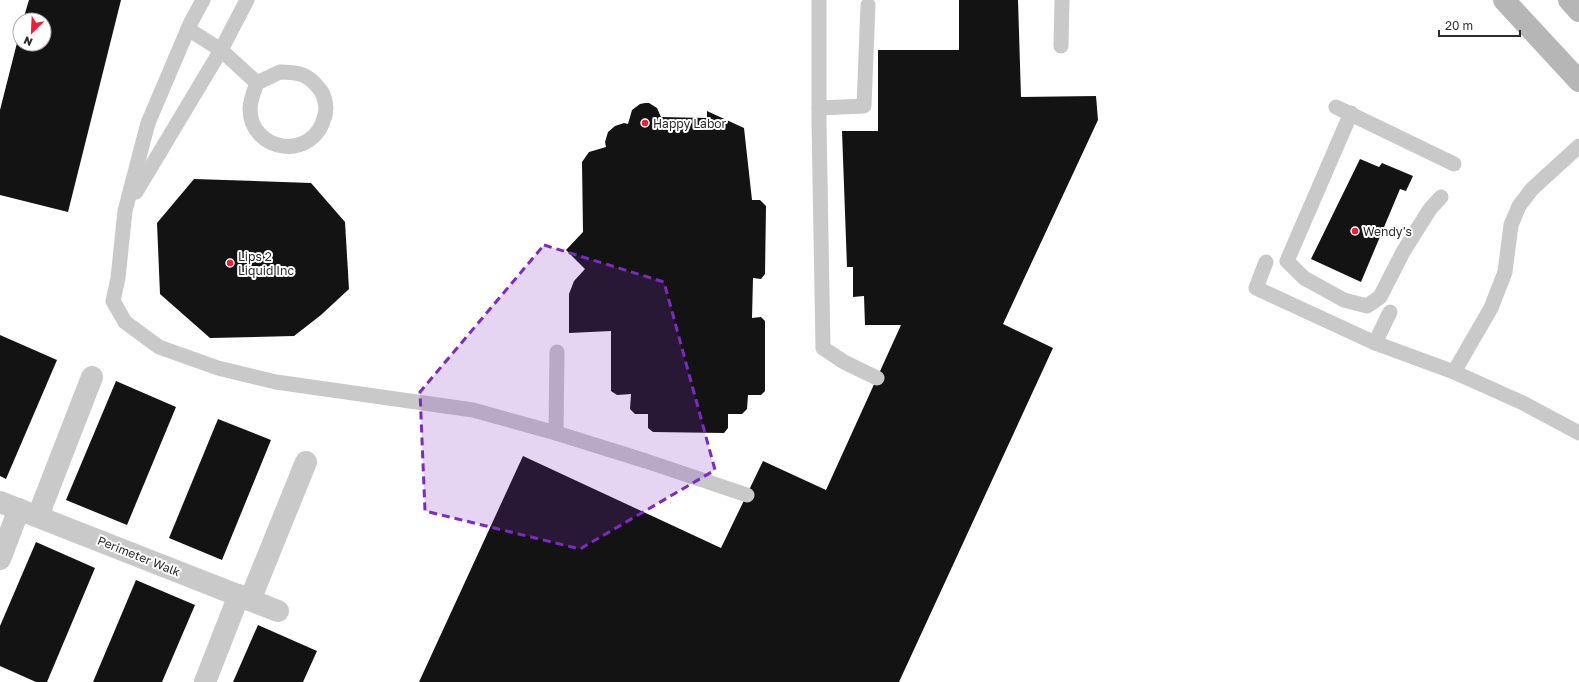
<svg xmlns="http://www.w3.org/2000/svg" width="1579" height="682" viewBox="0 0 1579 682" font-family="'Golos Text',sans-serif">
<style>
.building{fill:#131313}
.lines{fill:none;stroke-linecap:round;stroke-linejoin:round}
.service{stroke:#c9c9c9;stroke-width:15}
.minor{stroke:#c9c9c9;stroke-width:22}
.secondary{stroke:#b6b6b6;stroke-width:22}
.marked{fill:#7b2cbf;fill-opacity:0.2;stroke:#7b2cbf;stroke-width:3;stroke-dasharray:8 5;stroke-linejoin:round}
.poi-dot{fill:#f61b34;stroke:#fff;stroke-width:1.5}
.labels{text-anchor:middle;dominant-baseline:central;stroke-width:4;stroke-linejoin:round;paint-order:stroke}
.poi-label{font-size:12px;fill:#2c2c2c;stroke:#fff;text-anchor:start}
.street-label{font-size:12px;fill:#2c2c2c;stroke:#fff}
</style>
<rect width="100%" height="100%" fill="#fff"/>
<g class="building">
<path d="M 29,0 L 121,0 L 68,212 L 0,195 L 0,110 L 19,35 L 20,44 L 44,44 L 44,20 L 23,20 Z"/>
<path d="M 959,0 L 1018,0 L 1021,97 L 1096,96 L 1098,120 L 1003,324 L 1053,348 L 899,682 L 419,682 L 523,456 L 721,548 L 763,461 L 826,490 L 901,325 L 865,325 L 864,296 L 853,297 L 853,267 L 847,267 L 842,131 L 878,131 L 878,50 L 959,50 Z"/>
<path d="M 645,103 L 649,103 L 657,108 L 661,117 L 707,118 L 707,111 L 744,128 L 752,200 L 760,200 L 766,206 L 765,274 L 761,279 L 753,278 L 752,318 L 761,317 L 765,321 L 765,391 L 761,395 L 748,395 L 747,409 L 742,414 L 728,414 L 728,428 L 724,433 L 653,432 L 648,428 L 648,414 L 635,414 L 630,409 L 631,394 L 617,395 L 611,391 L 611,331 L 569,333 L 569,294 L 574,281 L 585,269 L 566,250 L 583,232 L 582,162 L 589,152 L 606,147 L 605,142 L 608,132 L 615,126 L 624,123 L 628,124 L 632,110 L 640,104 Z"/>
<path d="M 1360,159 L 1379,167 L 1382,163 L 1413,176 L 1406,191 L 1400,189 L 1361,282 L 1311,259 Z"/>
<path d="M 194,179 L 311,183 L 345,222 L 349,289 L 321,315 L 294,336 L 210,338 L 160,294 L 157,223 Z"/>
<path d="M 0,335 L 57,360 L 6,479 L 0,476 Z"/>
<path d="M 116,381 L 176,407 L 127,525 L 66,500 Z"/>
<path d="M 218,419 L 271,440 L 222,560 L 169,538 Z"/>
<path d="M 36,542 L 95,568 L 47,682 L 36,682 L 0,666 L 0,626 Z"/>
<path d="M 136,580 L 195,605 L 162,682 L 93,682 Z"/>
<path d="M 258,625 L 317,651 L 303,682 L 233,682 Z"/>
</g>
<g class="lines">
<g class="service">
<path d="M 203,0 L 191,22 L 148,123 L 125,211 L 118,278 L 113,301 L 125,322 L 159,347 L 218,368 L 276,382 L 473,410 L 556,433 L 646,461 L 747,495"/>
<path d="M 819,0 L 819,123 L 823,348 L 844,362 L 877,378"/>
<path d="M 188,29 L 221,50 L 257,83"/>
<path d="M 1061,46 L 1062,0"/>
<path d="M 280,72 C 299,72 309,74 321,91 C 325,97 327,108 325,115 C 314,163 250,152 250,109 C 250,101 254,91 257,83 Z"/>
<path d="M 1336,107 L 1454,164"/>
<path d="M 819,108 L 864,106 L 868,5"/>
<path d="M 1351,113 L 1287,261 L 1304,278 L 1344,300 L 1367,306 L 1380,297 L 1403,252 L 1430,209 L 1441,197"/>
<path d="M 136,192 L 221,50 L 247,0"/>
<path d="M 1266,262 L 1256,288 L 1375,343 L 1454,372 L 1523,403 L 1579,433"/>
<path d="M 1375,343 L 1390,312"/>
<path d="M 1454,372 L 1491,308 L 1505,272 L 1511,225 L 1519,206 L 1532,189 L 1579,146"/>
<path d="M 556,433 L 557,352"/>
</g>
<g class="minor">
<path d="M 0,502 L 278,611"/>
<path d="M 38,516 L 92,377"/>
<path d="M 0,559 L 19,509"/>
<path d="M 250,600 L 306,462"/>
<path d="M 205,682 L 239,595"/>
</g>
<g class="secondary">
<path d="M 1504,0 L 1579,81"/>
<path d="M 1569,0 L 1579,11"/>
</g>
</g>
<path class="marked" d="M 544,245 L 664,282 L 715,470 L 580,549 L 425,511 L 420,392 Z"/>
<g class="poi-dot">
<circle cx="645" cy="123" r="4"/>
<circle cx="1355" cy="231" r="4"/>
<circle cx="230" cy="263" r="4"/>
</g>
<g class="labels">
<g class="poi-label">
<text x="653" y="123">Happy Labor</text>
<text x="1363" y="231">Wendy's</text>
<text x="238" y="256">Lips 2<tspan x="238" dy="14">Liquid Inc</tspan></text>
</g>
<g class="street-label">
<text transform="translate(139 556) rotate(22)">Perimeter Walk</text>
</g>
</g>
<g transform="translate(32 32) rotate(204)"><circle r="19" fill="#ffffff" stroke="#ababab"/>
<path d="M0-3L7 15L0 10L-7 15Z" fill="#f61b34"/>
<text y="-6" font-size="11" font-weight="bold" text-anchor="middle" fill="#2c2c2c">N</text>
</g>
<path d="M1439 30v6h81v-6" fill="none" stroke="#2c2c2c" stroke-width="2"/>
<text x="1445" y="30" font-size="12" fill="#2c2c2c" stroke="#ffffff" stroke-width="3" paint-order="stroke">20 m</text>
</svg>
